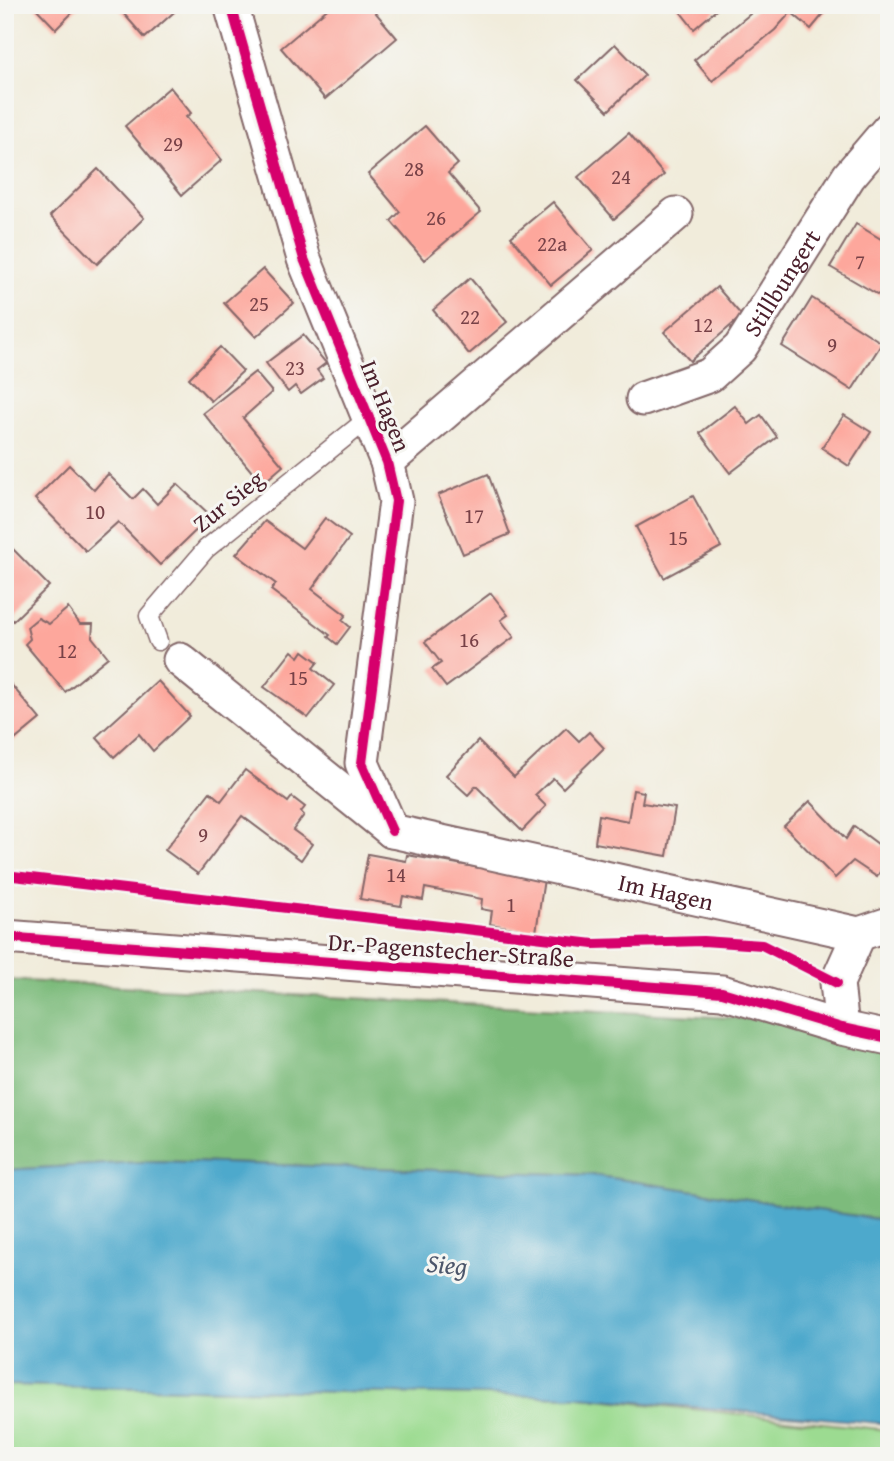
<svg xmlns="http://www.w3.org/2000/svg" width="894" height="1461" viewBox="0 0 894 1461" font-family="'Gentium Book Plus',serif">
<style>
.green{fill:#9cdb91;stroke:#737d5e;stroke-width:2}
.forest{fill:#7dbb7b;stroke:#646d53;stroke-width:2}
.water{fill:#4ea9cc;stroke:#4c647c;stroke-width:2}
.building{fill:#fda79c}
.lines{fill:none;stroke-linecap:round;stroke-linejoin:round}
.service-casing{stroke:#846769;stroke-width:21}
.minor-casing{stroke:#846769;stroke-width:37}
.service{stroke:#fff;stroke-width:18}
.minor{stroke:#fff;stroke-width:33}
.cycleway-casing{stroke:#f6f6f2;stroke-width:15}
.cycleway{stroke:#d6006c;stroke-width:10}
.labels{text-anchor:middle;dominant-baseline:central;stroke-width:6;stroke-linejoin:round;paint-order:stroke}
.number-label{font-size:21px;fill:#774147}
.street-label{font-size:24px;fill:#4a1f2b;stroke:#f6f6f2}
.water-label{font-size:26px;font-style:italic;fill:#4c566b;stroke:#f6f6f2}
</style>
<rect width="100%" height="100%" fill="#f6f6f2"/>
<filter id="ink" filterUnits="userSpaceOnUse"><feTurbulence type="fractalNoise" baseFrequency=".0143" numOctaves="2"/><feDisplacementMap in="SourceGraphic" scale="14" xChannelSelector="R" yChannelSelector="G"/><feConvolveMatrix kernelMatrix="1 2 1 2 8 2 1 2 1" color-interpolation-filters="sRGB"/></filter>
<filter id="wash" filterUnits="userSpaceOnUse"><feTurbulence type="fractalNoise" baseFrequency=".00686" numOctaves="4" result="noise"/><feDisplacementMap in="SourceGraphic" scale="28" xChannelSelector="R" yChannelSelector="G"/><feGaussianBlur stdDeviation="1.57" result="paint"/><feColorMatrix in="noise" values="0 0 0 0 0 0 0 0 0 0 0 0 0 0 0 0 0 1.4 0 .05"/><feComposite in="paint" operator="in"/></filter>
<g filter="url(#wash)">
<rect width="100%" height="100%" fill="#f1ecdb"/>
<path class="green" d="M 5,1385 L 579,1397 L 889,1430 L 889,1456 L 5,1456 Z"/>
<path class="forest" d="M 5,980 L 889,1026 L 889,1221 L 592,1175 L 157,1161 L 5,1170 Z"/>
<path class="water" d="M 157,1161 L 592,1175 L 889,1221 L 889,1424 L 579,1397 L 5,1385 L 5,1170 Z"/>
<g id="blocks">
<g class="building">
<path d="M 33,5 L 80,5 L 56,29 Z"/>
<path d="M 116,5 L 182,5 L 145,38 Z"/>
<path d="M 332,5 L 375,5 L 378,10 L 375,12 L 397,38 L 325,99 L 281,48 Z"/>
<path d="M 675,5 L 722,5 L 694,29 Z"/>
<path d="M 761,5 L 831,5 L 811,29 L 791,12 L 775,30 L 712,81 L 694,60 Z"/>
<path d="M 615,44 L 645,75 L 608,111 L 577,80 Z"/>
<path d="M 170,87 L 191,113 L 186,117 L 222,160 L 182,195 L 125,126 Z"/>
<path d="M 425,126 L 458,164 L 448,173 L 481,212 L 424,260 L 391,221 L 400,212 L 368,174 Z"/>
<path d="M 629,133 L 664,175 L 614,219 L 578,177 Z"/>
<path d="M 98,169 L 144,218 L 97,264 L 50,216 Z"/>
<path d="M 553,202 L 593,250 L 551,285 L 511,237 Z"/>
<path d="M 856,224 L 889,244 L 882,259 L 889,263 L 889,301 L 830,267 Z"/>
<path d="M 263,269 L 294,303 L 256,337 L 224,303 Z"/>
<path d="M 470,278 L 507,322 L 469,354 L 433,310 Z"/>
<path d="M 717,287 L 742,316 L 690,361 L 664,332 Z"/>
<path d="M 812,298 L 882,343 L 852,390 L 782,346 Z"/>
<path d="M 303,335 L 326,363 L 317,370 L 323,378 L 301,394 L 295,386 L 288,392 L 266,363 Z"/>
<path d="M 220,347 L 243,371 L 211,401 L 189,378 Z"/>
<path d="M 255,372 L 272,392 L 243,418 L 283,466 L 262,484 L 203,413 Z"/>
<path d="M 735,406 L 749,424 L 761,415 L 777,437 L 730,473 L 700,433 Z"/>
<path d="M 844,415 L 871,432 L 849,466 L 822,448 Z"/>
<path d="M 69,465 L 94,490 L 108,474 L 133,499 L 143,489 L 157,504 L 177,484 L 211,516 L 160,565 L 118,522 L 86,551 L 35,499 Z"/>
<path d="M 488,474 L 510,534 L 463,554 L 438,495 Z"/>
<path d="M 693,496 L 721,547 L 664,578 L 636,527 Z"/>
<path d="M 325,518 L 350,537 L 312,589 L 346,615 L 342,620 L 350,627 L 337,644 L 328,637 L 330,635 L 271,590 L 276,584 L 236,554 L 265,521 L 302,548 Z"/>
<path d="M 12,548 L 49,586 L 13,621 L 5,613 L 5,555 Z"/>
<path d="M 491,593 L 508,615 L 501,620 L 514,637 L 446,687 L 432,669 L 441,663 L 425,642 Z"/>
<path d="M 68,608 L 80,624 L 93,624 L 92,637 L 108,657 L 65,692 L 25,644 L 30,639 L 27,627 L 38,618 L 49,624 Z"/>
<path d="M 292,651 L 299,657 L 303,651 L 318,662 L 313,668 L 334,685 L 308,718 L 264,687 Z"/>
<path d="M 158,681 L 190,716 L 153,751 L 139,734 L 114,757 L 96,737 Z"/>
<path d="M 9,682 L 40,719 L 5,748 L 5,685 Z"/>
<path d="M 566,728 L 579,741 L 589,732 L 604,748 L 563,788 L 553,778 L 535,795 L 546,806 L 522,831 L 476,786 L 468,795 L 446,775 L 478,741 L 514,777 Z"/>
<path d="M 245,770 L 288,802 L 292,797 L 305,807 L 301,812 L 304,815 L 293,830 L 312,844 L 301,860 L 242,816 L 198,874 L 165,850 L 210,792 L 221,801 Z"/>
<path d="M 633,790 L 644,792 L 642,803 L 675,808 L 667,856 L 595,843 L 599,815 L 628,821 Z"/>
<path d="M 810,801 L 846,839 L 854,826 L 882,847 L 889,838 L 889,878 L 881,870 L 877,877 L 853,861 L 835,878 L 784,826 Z"/>
<path d="M 368,854 L 406,861 L 407,855 L 544,879 L 536,932 L 490,924 L 492,911 L 481,909 L 482,899 L 425,888 L 423,900 L 403,896 L 401,906 L 360,899 Z"/>
</g>
</g>
</g>
<g filter="url(#ink)">
<use href="#blocks" fill-opacity="0" stroke="#846769" stroke-width="2"/>
<g class="lines">
<g class="service-casing">
<path id="service" d="M 158,641 L 149,616 L 206,549 L 369,418"/>
</g>
<g class="minor-casing">
<g id="minor">
<path d="M 231,5 L 304,259 L 387,462 L 396,501 L 362,763 L 392,831"/>
<path id="s1" d="M 643,399 L 710,375 L 740,348 L 849,176 L 889,129"/>
<path d="M 387,462 L 676,214"/>
<path id="s2" d="M 180,660 L 392,831 L 859,934"/>
<path d="M 5,937 L 722,992 L 842,1028 L 889,1038"/>
<path d="M 842,1028 L 837,983 L 859,934 L 889,924"/>
</g>
</g>
<use href="#service" class="service"/>
<use href="#minor" class="minor"/>
<g class="cycleway-casing">
<g id="cycleway">
<path d="M 231,5 L 304,259 L 387,462 L 396,501 L 362,763 L 392,831"/>
<path d="M 5,875 L 594,944 L 703,941 L 762,945 L 837,983"/>
<path d="M 5,937 L 722,992 L 842,1028 L 889,1038"/>
</g>
</g>
<use href="#cycleway" class="cycleway"/>
</g>
</g>
<g class="labels">
<g class="number-label">
<text x="173" y="143">29</text>
<text x="414" y="168">28</text>
<text x="621" y="176">24</text>
<text x="436" y="217">26</text>
<text x="552" y="243">22a</text>
<text x="860" y="261">7</text>
<text x="259" y="303">25</text>
<text x="470" y="316">22</text>
<text x="703" y="324">12</text>
<text x="832" y="344">9</text>
<text x="295" y="367">23</text>
<text x="95" y="511">10</text>
<text x="474" y="515">17</text>
<text x="678" y="537">15</text>
<text x="469" y="639">16</text>
<text x="67" y="650">12</text>
<text x="298" y="677">15</text>
<text x="203" y="834">9</text>
<text x="396" y="874">14</text>
<text x="511" y="904">1</text>
</g>
<g class="street-label">
<text stroke="none"><textPath href="#s1" startOffset="189">Stillbungert</textPath></text>
<text transform="translate(386 406) rotate(68)">Im Hagen</text>
<text transform="translate(228 501) rotate(-39)">Zur Sieg</text>
<text stroke="none"><textPath href="#s2" startOffset="553">Im Hagen</textPath></text>
<text transform="translate(451 950) rotate(4)">Dr.-Pagenstecher-Straße</text>
</g>
<g class="water-label">
<text transform="translate(447 1264) rotate(5)">Sieg</text>
</g>
</g>
<rect width="894" height="1461" fill="none" stroke="#f6f6f2" stroke-width="28"/>
</svg>
